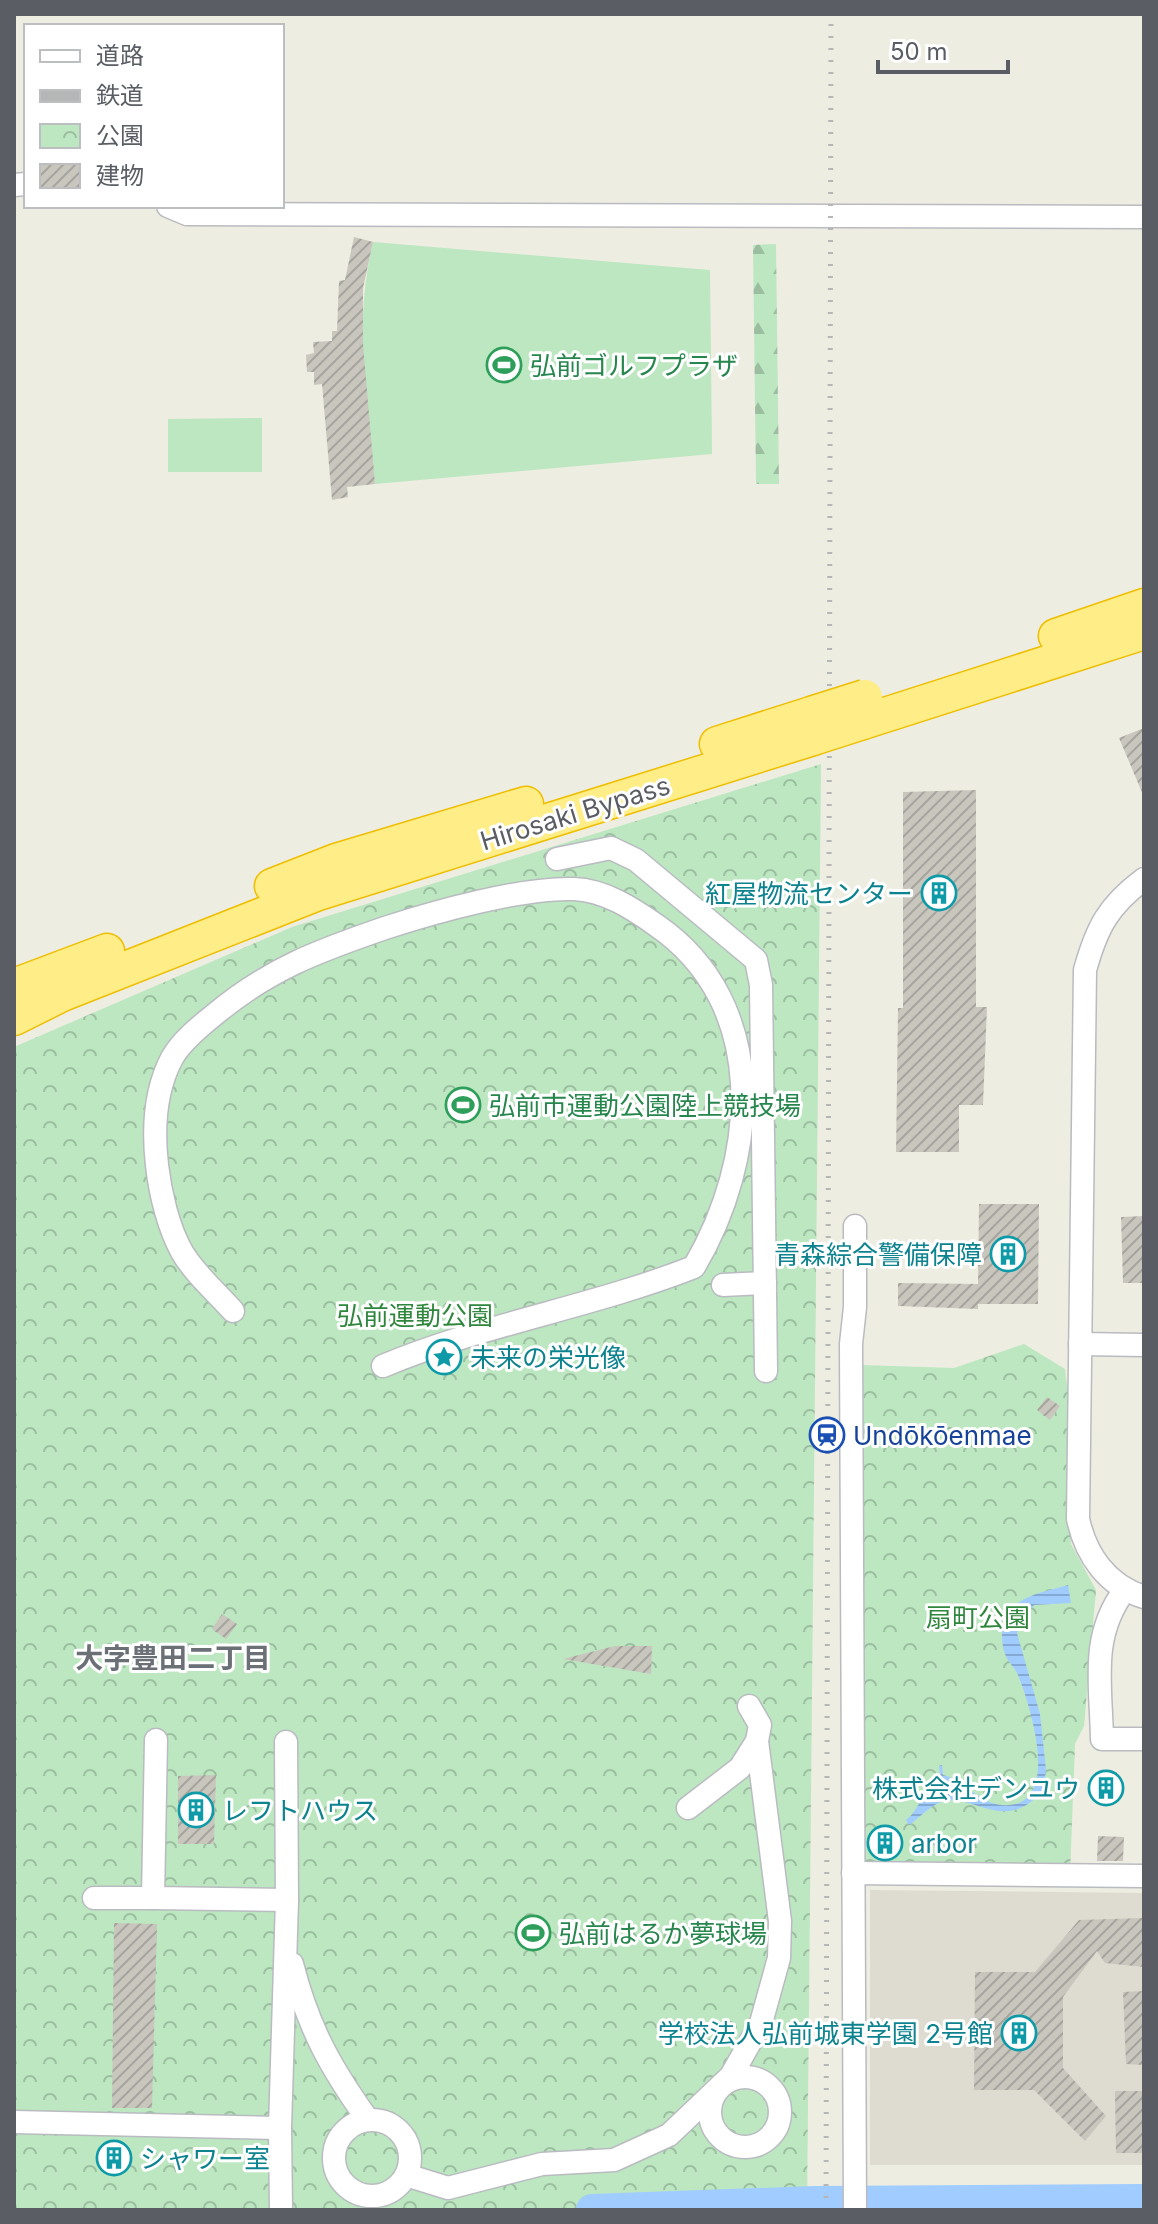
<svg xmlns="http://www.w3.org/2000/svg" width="1158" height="2224" viewBox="0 0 1158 2224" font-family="Inter,'Noto Sans JP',sans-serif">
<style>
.education{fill:#dedcd0}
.grass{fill:#bce7c1}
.forest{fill:url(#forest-firs)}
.park{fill:url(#park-crowns)}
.water{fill:url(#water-rules)}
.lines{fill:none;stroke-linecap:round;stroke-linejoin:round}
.river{stroke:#a0ccff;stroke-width:32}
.building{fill:url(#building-hatch)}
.minor-casing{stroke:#b9bbc1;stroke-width:25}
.highway-casing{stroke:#efbe00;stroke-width:37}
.minor{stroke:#fff;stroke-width:22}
.highway{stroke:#ffed87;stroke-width:34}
.rail{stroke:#b5b6b6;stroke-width:5;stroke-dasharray:2 10;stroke-linecap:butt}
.highway-bridge-casing{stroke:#efbe00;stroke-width:37;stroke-linecap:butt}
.highway-bridge{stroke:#ffed87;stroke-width:34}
.labels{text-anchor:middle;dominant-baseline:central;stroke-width:6;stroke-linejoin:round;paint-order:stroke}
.leisure-label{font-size:26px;fill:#27864d;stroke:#fff;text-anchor:start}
.street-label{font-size:26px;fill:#5a5d63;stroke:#fff}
.culture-label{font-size:26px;fill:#0d838f;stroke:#fff;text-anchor:end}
.park-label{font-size:26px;fill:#2f863d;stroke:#fff}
.transit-label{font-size:26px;fill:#164399;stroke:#fff;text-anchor:start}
.neighbourhood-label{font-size:28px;font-weight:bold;fill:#6b6f76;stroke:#fff}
</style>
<defs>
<pattern id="forest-firs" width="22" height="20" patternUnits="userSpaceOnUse" patternTransform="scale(2)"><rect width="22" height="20" fill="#bce7c1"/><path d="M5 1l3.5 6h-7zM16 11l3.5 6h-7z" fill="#9cbea0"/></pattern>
<pattern id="park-crowns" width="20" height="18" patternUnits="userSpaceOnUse" patternTransform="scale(2)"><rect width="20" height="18" fill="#bce7c1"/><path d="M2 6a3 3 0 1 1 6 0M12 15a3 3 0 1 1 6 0" fill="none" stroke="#9cbea0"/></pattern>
<pattern id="water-rules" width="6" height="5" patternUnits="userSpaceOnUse" patternTransform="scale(2)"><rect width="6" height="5" fill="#a0ccff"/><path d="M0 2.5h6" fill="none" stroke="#85a9d2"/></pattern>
<pattern id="building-hatch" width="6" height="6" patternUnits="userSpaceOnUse" patternTransform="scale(2)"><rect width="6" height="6" fill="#c9c6be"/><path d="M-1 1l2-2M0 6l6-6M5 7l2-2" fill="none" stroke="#a6a49e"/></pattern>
</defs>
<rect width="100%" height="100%" fill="#eeede1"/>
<path class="education" d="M 870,1890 L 1144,1893 L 1144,2165 L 870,2165 Z"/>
<g class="grass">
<path d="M 373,242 L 710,270 L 712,454 L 375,484 C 365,404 354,321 373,242 Z"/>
<path d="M 262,418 L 262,472 L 168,472 L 168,419 Z"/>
</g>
<path class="forest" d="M 776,244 L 779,484 L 756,484 L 753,245 Z"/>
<g class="park">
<path d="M 821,764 L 807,2210 L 14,2210 L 14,1047 L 292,927 Z"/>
<path d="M 1024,1344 L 1065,1369 L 1071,1420 L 1068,1475 L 1071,1544 L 1096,1590 L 1084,1726 L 1075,1744 L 1070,1875 L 861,1864 L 861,1365 L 954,1368 Z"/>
</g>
<path class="water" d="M 1068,1585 L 1071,1603 L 1034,1605 L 1019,1624 L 1017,1633 L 1040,1714 L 1046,1770 L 1043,1790 C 1005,1836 972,1791 941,1802 C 930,1806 919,1818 909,1825 L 906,1820 C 923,1807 921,1786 940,1776 L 939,1766 L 942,1765 L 943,1775 C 966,1780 977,1803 1002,1805 C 1064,1810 1030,1705 1018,1675 C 1015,1668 1008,1662 1005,1654 C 1001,1644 1001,1628 1005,1618 C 1017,1595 1045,1592 1068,1585 Z"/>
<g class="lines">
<path class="river" d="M 592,2210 L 815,2202 L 1144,2200"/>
</g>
<g class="building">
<path d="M 354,237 L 373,242 L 363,288 L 363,344 L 375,484 L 347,487 L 348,497 L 332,500 L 322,384 L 314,385 L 314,372 L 307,372 L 306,355 L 314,353 L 313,342 L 332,341 L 332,331 L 337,331 L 339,281 L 345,280 Z"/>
<path d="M 1144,728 L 1144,797 L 1119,738 Z"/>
<path d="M 976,790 L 976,1007 L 987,1007 L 983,1105 L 959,1105 L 959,1152 L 896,1152 L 898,1008 L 903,1008 L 903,792 Z"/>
<path d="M 979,1204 L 1039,1204 L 1038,1304 L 978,1304 L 978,1309 L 898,1306 L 898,1283 L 978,1284 Z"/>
<path d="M 1144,1216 L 1144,1283 L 1123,1283 L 1121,1217 Z"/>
<path d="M 1047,1397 L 1060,1406 L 1050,1420 L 1037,1410 Z"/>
<path d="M 222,1614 L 237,1624 L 226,1639 L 212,1629 Z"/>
<path d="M 615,1646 L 652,1646 L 651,1674 L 563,1659 Z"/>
<path d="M 1117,1772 L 1117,1803 L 1096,1804 L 1096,1773 Z"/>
<path d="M 216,1775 L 214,1844 L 178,1844 L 178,1776 Z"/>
<path d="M 883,1829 L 897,1841 L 886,1855 L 874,1845 Z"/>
<path d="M 1098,1836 L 1124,1837 L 1123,1861 L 1097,1861 Z"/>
<path d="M 1144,1918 L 1144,1967 L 1105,1963 L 1097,1951 L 1063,1997 L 1063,2068 L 1106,2116 L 1085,2141 L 1034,2090 L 974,2090 L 975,1972 L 1035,1972 L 1079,1920 Z"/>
<path d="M 114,1923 L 157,1924 L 152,2108 L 112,2108 Z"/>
<path d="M 1144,1991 L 1144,2065 L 1126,2064 L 1123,1992 Z"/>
<path d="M 1115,2091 L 1144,2091 L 1144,2153 L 1116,2153 Z"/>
<path d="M 100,2148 L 129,2149 L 127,2168 L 99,2168 Z"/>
</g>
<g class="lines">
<g class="minor-casing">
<g id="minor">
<path d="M 14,185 L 26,184"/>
<path d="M 168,206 L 187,214 L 1144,217"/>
<path d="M 557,859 L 611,848 L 636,860 L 756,960 L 761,985 L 766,1371"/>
<path d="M 1144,879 C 1108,906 1097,927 1085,970 L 1078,1519 C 1086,1556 1108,1586 1144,1597"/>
<path d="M 855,1226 L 855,1307 L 851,1344 L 855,2210"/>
<path d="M 723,1285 L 765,1283"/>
<path d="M 233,1311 C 217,1293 194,1273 182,1252 C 168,1227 160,1192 157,1165 C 153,1130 155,1090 172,1058 C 181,1042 199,1027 214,1015 C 269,969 318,951 385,928 C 434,912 523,887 574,889 C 604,890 632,908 656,925 C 771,1004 758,1159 694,1267 C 592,1307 484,1324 383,1366"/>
<path d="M 1080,1344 L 1144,1345"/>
<path d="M 1124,1591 C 1090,1637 1101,1684 1102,1739 L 1144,1739"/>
<path d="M 688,1808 L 740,1768 L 757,1741"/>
<path d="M 853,1873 L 1144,1876"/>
<path d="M 94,1898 L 153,1898 L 156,1740"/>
<path d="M 153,1898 L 287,1900"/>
<path d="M 292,1964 C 308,2027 330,2067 368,2120"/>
<circle cx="745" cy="2112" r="35"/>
<circle cx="372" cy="2158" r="38"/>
<path d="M 14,2122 L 280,2128 L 287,1900 L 286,1742"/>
<path d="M 280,2128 L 281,2210"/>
<path d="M 406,2175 L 448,2188 L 542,2164 L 614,2160 L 669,2135 L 731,2076 L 761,2023 L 779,1958 L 780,1921 L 757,1741 L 760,1725 L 749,1706"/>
</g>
</g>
<g class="highway-casing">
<g id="highway">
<path d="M 1056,636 L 1144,606"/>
<path d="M 863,722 L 1144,632"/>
<path d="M 717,744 L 811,714"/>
<path d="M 272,886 L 336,861 L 526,804"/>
<path d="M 14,986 L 107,951"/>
<path d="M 14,1018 L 62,994 L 318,893 L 813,738"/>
</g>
</g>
<use href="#minor" class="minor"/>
<use href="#highway" class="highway"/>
<path class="rail" d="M 826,2210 L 831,14"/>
<g class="highway-bridge-casing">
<g id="highway-bridge">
<path d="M 811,714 L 865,697"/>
<path d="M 813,738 L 863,722"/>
</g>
</g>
<use href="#highway-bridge" class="highway-bridge"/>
</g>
<defs>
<g id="stadium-ring" transform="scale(1.8)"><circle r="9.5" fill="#fff" stroke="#2e9e5b" stroke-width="1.5"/><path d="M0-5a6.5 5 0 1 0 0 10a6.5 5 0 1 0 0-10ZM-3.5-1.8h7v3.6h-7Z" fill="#2e9e5b"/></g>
<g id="building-ring" transform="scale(1.8)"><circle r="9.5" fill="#fff" stroke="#0f9aa8" stroke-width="1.5"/><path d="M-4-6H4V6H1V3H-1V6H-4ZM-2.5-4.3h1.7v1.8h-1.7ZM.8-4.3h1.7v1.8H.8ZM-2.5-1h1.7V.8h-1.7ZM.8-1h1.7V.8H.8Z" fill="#0f9aa8"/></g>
<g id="sight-ring" transform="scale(1.8)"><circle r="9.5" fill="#fff" stroke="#0f9aa8" stroke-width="1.5"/><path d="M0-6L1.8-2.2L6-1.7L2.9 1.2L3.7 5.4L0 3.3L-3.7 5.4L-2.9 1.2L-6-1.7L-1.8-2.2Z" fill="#0f9aa8"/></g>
<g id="station-ring" transform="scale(1.8)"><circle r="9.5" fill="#fff" stroke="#1a4fb4" stroke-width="1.5"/><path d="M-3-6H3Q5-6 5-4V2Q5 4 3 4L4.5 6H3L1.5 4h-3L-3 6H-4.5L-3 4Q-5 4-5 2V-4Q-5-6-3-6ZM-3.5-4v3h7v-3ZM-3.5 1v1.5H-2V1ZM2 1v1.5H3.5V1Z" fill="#1a4fb4"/></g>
</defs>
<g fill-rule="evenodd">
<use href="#stadium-ring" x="504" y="365"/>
<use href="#building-ring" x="939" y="893"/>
<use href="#stadium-ring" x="463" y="1105"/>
<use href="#building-ring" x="1008" y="1254"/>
<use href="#sight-ring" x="444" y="1357"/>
<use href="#station-ring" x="827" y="1435"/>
<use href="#building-ring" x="1106" y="1788"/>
<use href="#building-ring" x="196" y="1810"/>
<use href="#building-ring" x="885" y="1843"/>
<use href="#stadium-ring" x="533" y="1933"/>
<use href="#building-ring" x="1019" y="2033"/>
<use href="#building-ring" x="114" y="2158"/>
</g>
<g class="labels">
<g class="leisure-label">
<text x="530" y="365">弘前ゴルフプラザ</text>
<text x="489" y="1105">弘前市運動公園陸上競技場</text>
<text x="559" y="1933">弘前はるか夢球場</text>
</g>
<g class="street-label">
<text transform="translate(575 813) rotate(-17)">Hirosaki Bypass</text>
</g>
<g class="culture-label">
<text x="913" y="893">紅屋物流センター</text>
<text x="982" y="1254">青森綜合警備保障</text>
<text x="470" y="1357" text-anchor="start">未来の栄光像</text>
<text x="1080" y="1788">株式会社デンユウ</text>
<text x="222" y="1810" text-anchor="start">レフトハウス</text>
<text x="911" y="1843" text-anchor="start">arbor</text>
<text x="993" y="2033">学校法人弘前城東学園 2号館</text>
<text x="140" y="2158" text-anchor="start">シャワー室</text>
</g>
<g class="park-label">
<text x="415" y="1315">弘前運動公園</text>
<text x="978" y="1617">扇町公園</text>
</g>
<g class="transit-label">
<text x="853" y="1435">Undōkōenmae</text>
</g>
<g class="neighbourhood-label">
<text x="173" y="1658">大字豊田二丁目</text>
</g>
</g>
<rect width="1158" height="2224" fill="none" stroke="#5a5d63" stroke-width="32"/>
<rect x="24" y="24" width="260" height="184" fill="#ffffff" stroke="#bdbec1" stroke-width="2"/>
<rect x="40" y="50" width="40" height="12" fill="#ffffff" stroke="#bdbec1" stroke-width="2"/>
<text x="96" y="64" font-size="24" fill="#5a5d63">道路</text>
<rect x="40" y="90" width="40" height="12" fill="#b5b6b6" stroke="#bdbec1" stroke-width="2"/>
<text x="96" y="104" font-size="24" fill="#5a5d63">鉄道</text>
<rect x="40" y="124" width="40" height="24" fill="url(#park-crowns)" stroke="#bdbec1" stroke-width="2"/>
<text x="96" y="144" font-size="24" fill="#5a5d63">公園</text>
<rect x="40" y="164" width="40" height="24" fill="url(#building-hatch)" stroke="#bdbec1" stroke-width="2"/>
<text x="96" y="184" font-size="24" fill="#5a5d63">建物</text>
<path d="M878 60v12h130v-12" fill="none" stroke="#5a5d63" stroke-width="4"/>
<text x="890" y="60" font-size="24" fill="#5a5d63" stroke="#ffffff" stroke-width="6" paint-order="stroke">50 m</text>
</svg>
